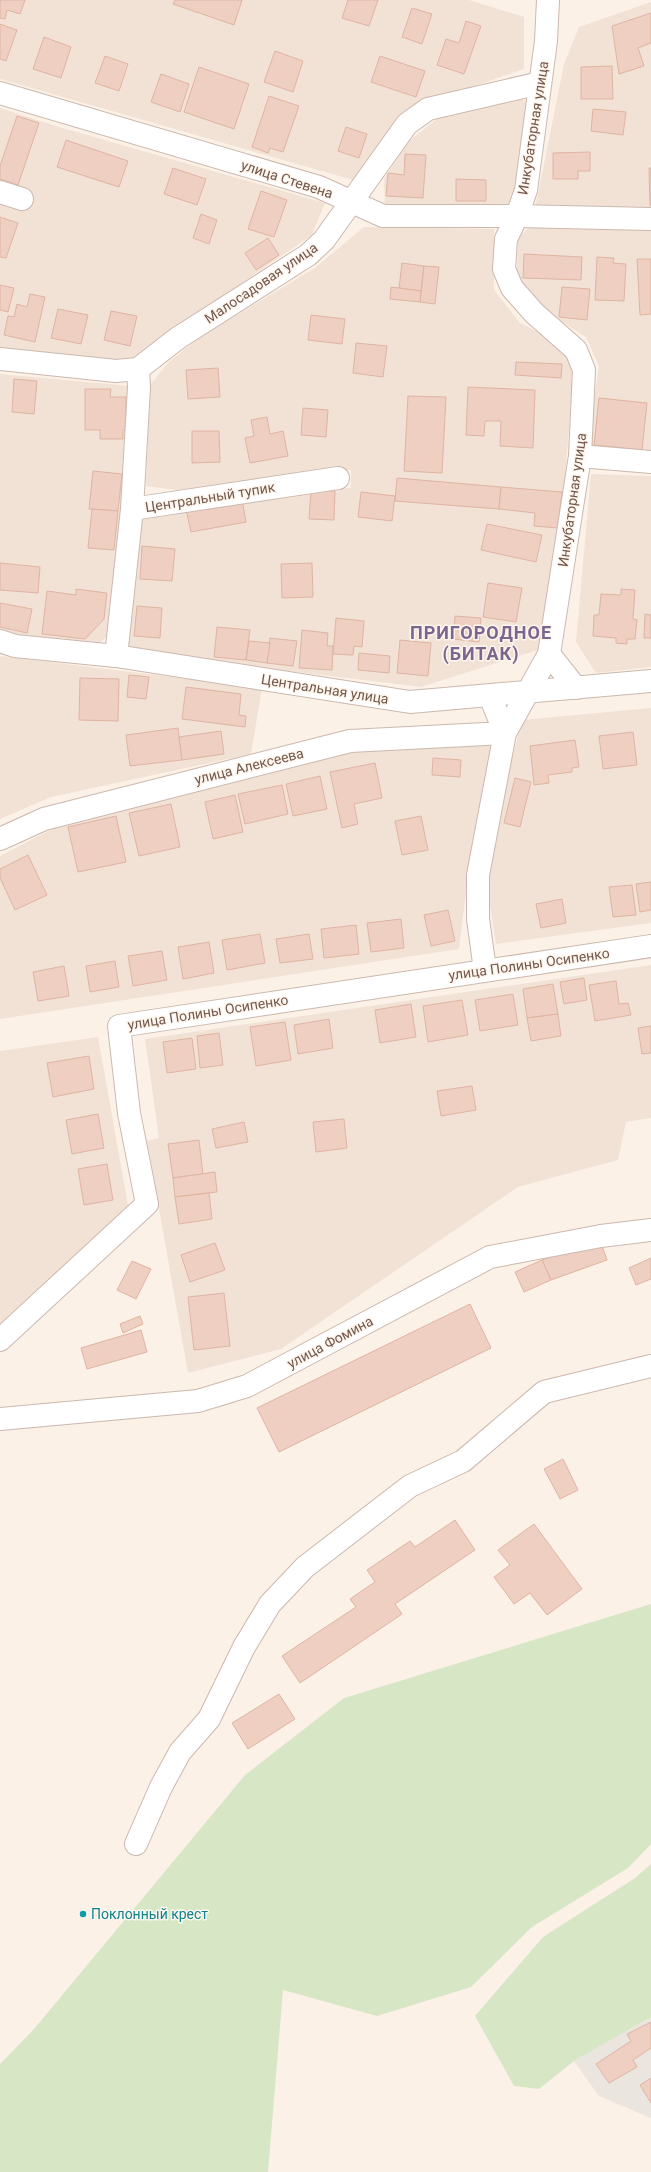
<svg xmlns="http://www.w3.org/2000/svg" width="651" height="2172" viewBox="0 0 651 2172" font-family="Roboto,sans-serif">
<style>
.residential{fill:#f2e2d6}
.industrial{fill:#ebe5e0}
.green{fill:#d7e7c6}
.building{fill:#eecfc1;stroke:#dfb4a2}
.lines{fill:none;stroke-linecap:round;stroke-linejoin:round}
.minor-casing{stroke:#ccb8ae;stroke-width:24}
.minor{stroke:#fff;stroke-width:22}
.culture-dot{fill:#0f9aa8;stroke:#fef6ed;stroke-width:1.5}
.labels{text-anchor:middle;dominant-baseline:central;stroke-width:3;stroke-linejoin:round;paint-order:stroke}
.street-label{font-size:14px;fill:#72574d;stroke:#fef6ed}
.culture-label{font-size:14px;fill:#0d838f;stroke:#fef6ed;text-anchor:start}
.district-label{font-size:18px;font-weight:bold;letter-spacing:1px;fill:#7c658e;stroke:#fef6ed}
</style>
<rect width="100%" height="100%" fill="#fbf1e7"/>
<g class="residential">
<path d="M 0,0 L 469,0 L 524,17 L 524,69 L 410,108 L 353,180 L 0,79 Z"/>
<path d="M 651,2 L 651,212 L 535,209 L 564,64 L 579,27 Z"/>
<path d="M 521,99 L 532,105 L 511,211 L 385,208 L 384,179 L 409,141 L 446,112 Z"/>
<path d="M 0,108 L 59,127 L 325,203 L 312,235 L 129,360 L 0,349 L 0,203 L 24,210 L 32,192 L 0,182 Z"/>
<path d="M 532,225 L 651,226 L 651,455 L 586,451 L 599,366 L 586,337 L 526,299 L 517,269 L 518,237 Z"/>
<path d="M 364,227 L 494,229 L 494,290 L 520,323 L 563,344 L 573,375 L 561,530 L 541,649 L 421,687 L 123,651 L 143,513 L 308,489 L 351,488 L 351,470 L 295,472 L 295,476 L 235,485 L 177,490 L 146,486 L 150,385 L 167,364 L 197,339 L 315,268 Z"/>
<path d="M 0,374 L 130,386 L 125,495 L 111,632 L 95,648 L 0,636 Z"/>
<path d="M 591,474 L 651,476 L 651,667 L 596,673 L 576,642 Z"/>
<path d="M 0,656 L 262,688 L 251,754 L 51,797 L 0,819 Z"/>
<path d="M 651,708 L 651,923 L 496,944 L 484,869 L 522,720 Z"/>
<path d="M 495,745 L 469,868 L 459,949 L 0,1019 L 0,856 L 58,826 L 378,746 Z"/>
<path d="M 651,965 L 651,1118 L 626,1122 L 618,1160 L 518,1187 L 281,1349 L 188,1373 L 147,1141 L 159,1138 L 145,1039 Z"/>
<path d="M 98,1037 L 129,1211 L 0,1325 L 0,1051 Z"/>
</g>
<path class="industrial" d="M 651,2017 L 651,2118 L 599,2096 L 574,2061 Z"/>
<g class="green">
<path d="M 651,1604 L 651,1844 L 628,1868 L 532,1927 L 471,1987 L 377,2016 L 283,1990 L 268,2172 L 0,2172 L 0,2064 L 34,2029 L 245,1775 L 344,1698 Z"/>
<path d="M 651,1864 L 651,2017 L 574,2061 L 539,2089 L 514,2086 L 475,2016 L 543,1937 L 635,1878 Z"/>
</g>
<g class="building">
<path d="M 0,0 L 25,0 L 20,14 L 7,10 L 5,19 L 0,18 Z"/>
<path d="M 175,0 L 242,0 L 234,25 L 173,4 Z"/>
<path d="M 348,0 L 378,0 L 369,26 L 342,18 Z"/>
<path d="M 412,8 L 432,14 L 422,44 L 402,37 Z"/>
<path d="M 651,13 L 651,43 L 638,48 L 644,66 L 619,74 L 612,26 Z"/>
<path d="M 466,21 L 481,26 L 464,74 L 437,65 L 446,39 L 459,43 Z"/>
<path d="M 0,24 L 17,30 L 6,61 L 0,59 Z"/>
<path d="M 44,37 L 71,47 L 61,78 L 33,69 Z"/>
<path d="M 275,51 L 303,61 L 293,92 L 264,82 Z"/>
<path d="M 105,56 L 128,64 L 119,91 L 95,83 Z"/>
<path d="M 380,56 L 425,71 L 416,97 L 371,82 Z"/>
<path d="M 612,66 L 613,99 L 581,99 L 581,67 Z"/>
<path d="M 199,67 L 249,84 L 234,129 L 184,112 Z"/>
<path d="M 161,74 L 189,84 L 180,112 L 151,102 Z"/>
<path d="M 269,96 L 299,106 L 283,152 L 270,148 L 268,153 L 252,147 Z"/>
<path d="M 593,109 L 626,112 L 623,135 L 591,131 Z"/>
<path d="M 17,116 L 39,123 L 18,185 L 0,179 L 0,166 Z"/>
<path d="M 346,127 L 367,134 L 359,158 L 338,151 Z"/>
<path d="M 66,140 L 128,161 L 119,187 L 57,167 Z"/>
<path d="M 590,152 L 590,171 L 578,171 L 578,179 L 553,179 L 553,153 Z"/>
<path d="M 405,154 L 426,155 L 423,198 L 386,196 L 388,173 L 404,175 Z"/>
<path d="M 173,168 L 206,179 L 197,205 L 164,194 Z"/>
<path d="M 649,168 L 651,168 L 651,206 L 650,206 Z"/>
<path d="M 456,179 L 486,180 L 486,201 L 456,201 Z"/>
<path d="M 261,191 L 287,200 L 274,237 L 248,229 Z"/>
<path d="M 201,214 L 217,220 L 209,244 L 193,238 Z"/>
<path d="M 0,217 L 18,223 L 6,258 L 0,257 Z"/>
<path d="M 268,238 L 279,255 L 256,270 L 245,253 Z"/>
<path d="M 524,254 L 582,257 L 581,280 L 523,278 Z"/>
<path d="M 597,257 L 614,258 L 613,263 L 626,264 L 624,301 L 595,300 Z"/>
<path d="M 637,259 L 651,259 L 651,314 L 640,315 Z"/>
<path d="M 402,263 L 424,266 L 421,291 L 399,288 Z"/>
<path d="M 424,266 L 439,267 L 435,304 L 420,302 Z"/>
<path d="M 0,285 L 14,288 L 8,312 L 0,310 Z"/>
<path d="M 391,287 L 421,291 L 420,302 L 390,299 Z"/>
<path d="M 562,287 L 590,289 L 587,320 L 559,317 Z"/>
<path d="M 30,294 L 45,297 L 35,342 L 4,335 L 8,316 L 14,317 L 17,304 L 27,307 Z"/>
<path d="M 58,309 L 88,315 L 81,344 L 51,338 Z"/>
<path d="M 111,311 L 137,316 L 130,346 L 104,340 Z"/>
<path d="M 311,315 L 345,319 L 342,344 L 308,340 Z"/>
<path d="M 356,343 L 387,346 L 383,377 L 353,373 Z"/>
<path d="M 516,362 L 562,364 L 561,378 L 515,375 Z"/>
<path d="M 218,368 L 220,397 L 188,399 L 186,370 Z"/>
<path d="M 14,379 L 37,381 L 34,414 L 12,412 Z"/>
<path d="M 468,387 L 535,390 L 533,448 L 500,446 L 501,421 L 485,421 L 484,436 L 466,435 Z"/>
<path d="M 85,389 L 111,389 L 110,397 L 126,397 L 126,430 L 123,430 L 123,439 L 100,439 L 100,430 L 85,430 Z"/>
<path d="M 408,396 L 446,397 L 442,473 L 404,471 Z"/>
<path d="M 599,398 L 647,403 L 642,450 L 594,445 Z"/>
<path d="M 303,408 L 328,410 L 326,437 L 301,435 Z"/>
<path d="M 267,417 L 270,434 L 283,431 L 288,456 L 250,463 L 245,438 L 254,436 L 251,420 Z"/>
<path d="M 192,431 L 219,431 L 220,462 L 192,463 Z"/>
<path d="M 93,471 L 122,474 L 118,511 L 89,509 Z"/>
<path d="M 397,478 L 501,487 L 499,509 L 395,501 Z"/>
<path d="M 501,487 L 562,492 L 558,528 L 534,526 L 535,513 L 499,509 Z"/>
<path d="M 311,490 L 335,491 L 334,520 L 309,519 Z"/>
<path d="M 361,492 L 395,496 L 392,521 L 358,517 Z"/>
<path d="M 242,499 L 246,522 L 191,532 L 186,509 Z"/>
<path d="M 92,509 L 118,511 L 114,550 L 88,548 Z"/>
<path d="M 487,524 L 542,535 L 536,562 L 481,550 Z"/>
<path d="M 142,546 L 175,549 L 172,581 L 140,579 Z"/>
<path d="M 0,563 L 40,567 L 38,593 L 0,590 Z"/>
<path d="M 312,563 L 313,597 L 282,598 L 281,564 Z"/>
<path d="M 488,583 L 522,588 L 516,622 L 483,617 Z"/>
<path d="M 76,589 L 107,593 L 104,619 L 85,639 L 42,634 L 47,591 L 76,595 Z"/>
<path d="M 621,589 L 635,590 L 633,619 L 637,620 L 635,639 L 627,639 L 627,644 L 616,643 L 616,638 L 593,636 L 594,615 L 599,615 L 601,594 L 621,595 Z"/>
<path d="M 0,603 L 32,609 L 27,633 L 0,627 Z"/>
<path d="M 137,606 L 162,608 L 160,638 L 134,636 Z"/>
<path d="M 645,614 L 651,615 L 651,638 L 644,638 Z"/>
<path d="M 455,616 L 481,618 L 479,642 L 453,639 Z"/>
<path d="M 336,618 L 364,621 L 362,647 L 354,646 L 353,655 L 333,654 Z"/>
<path d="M 217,627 L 250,630 L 246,660 L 214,657 Z"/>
<path d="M 302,630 L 328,633 L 327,646 L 333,646 L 332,670 L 299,668 Z"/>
<path d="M 270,638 L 297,641 L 293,666 L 267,663 Z"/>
<path d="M 400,640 L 431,643 L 428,676 L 397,673 Z"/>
<path d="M 249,641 L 270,643 L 267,663 L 246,660 Z"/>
<path d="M 359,653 L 390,656 L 389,673 L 358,670 Z"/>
<path d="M 129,675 L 149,677 L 146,699 L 127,697 Z"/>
<path d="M 80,678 L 119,679 L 118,721 L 79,720 Z"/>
<path d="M 186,687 L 241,694 L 239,715 L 246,716 L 245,727 L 182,719 Z"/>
<path d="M 178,728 L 182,760 L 130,766 L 126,735 Z"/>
<path d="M 221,731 L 224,754 L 182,760 L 179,737 Z"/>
<path d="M 633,732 L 637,765 L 603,769 L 599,736 Z"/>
<path d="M 575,740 L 579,767 L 572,768 L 572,772 L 548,775 L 549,783 L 534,785 L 530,746 Z"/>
<path d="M 433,758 L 461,760 L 460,777 L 432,775 Z"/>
<path d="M 375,763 L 382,798 L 354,804 L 358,824 L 342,828 L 330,772 Z"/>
<path d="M 320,776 L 327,809 L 293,816 L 286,784 Z"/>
<path d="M 515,778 L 531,782 L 520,827 L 504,823 Z"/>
<path d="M 282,785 L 288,814 L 245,824 L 238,794 Z"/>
<path d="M 235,795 L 243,832 L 213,839 L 205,802 Z"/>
<path d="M 171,804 L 180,847 L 139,856 L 129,813 Z"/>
<path d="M 116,816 L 126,862 L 78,872 L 68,827 Z"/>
<path d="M 421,816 L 428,850 L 402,855 L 395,821 Z"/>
<path d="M 28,855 L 47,895 L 15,910 L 0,878 L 0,869 Z"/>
<path d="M 651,882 L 651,910 L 640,912 L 636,884 Z"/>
<path d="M 632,885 L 636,915 L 613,917 L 609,887 Z"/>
<path d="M 562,899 L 566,923 L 541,928 L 536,904 Z"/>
<path d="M 448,910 L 455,941 L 431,946 L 424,915 Z"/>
<path d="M 401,919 L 404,948 L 371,952 L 367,923 Z"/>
<path d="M 356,925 L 359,954 L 324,958 L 321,929 Z"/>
<path d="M 260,934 L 265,963 L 227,970 L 222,940 Z"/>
<path d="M 309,934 L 313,959 L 280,963 L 276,939 Z"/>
<path d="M 209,942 L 214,973 L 183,979 L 178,947 Z"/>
<path d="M 162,951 L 167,980 L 133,986 L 128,956 Z"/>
<path d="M 115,961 L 119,987 L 90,992 L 86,966 Z"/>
<path d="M 64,966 L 69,996 L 38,1001 L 33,972 Z"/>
<path d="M 584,978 L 587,1000 L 564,1004 L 560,982 Z"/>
<path d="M 616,981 L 619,1004 L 628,1003 L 631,1015 L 595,1021 L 589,985 Z"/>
<path d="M 553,984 L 558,1014 L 527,1018 L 523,989 Z"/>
<path d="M 513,994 L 518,1025 L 480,1031 L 475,1000 Z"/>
<path d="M 462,1000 L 468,1035 L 428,1042 L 423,1006 Z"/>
<path d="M 411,1004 L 416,1037 L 380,1043 L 375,1010 Z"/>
<path d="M 558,1014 L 561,1036 L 531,1041 L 527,1018 Z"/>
<path d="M 329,1019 L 333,1048 L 298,1054 L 294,1025 Z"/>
<path d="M 285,1022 L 291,1060 L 256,1066 L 250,1027 Z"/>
<path d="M 651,1026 L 651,1053 L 642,1054 L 638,1028 Z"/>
<path d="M 219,1033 L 223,1065 L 200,1068 L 197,1036 Z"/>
<path d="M 192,1038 L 196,1069 L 167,1073 L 163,1042 Z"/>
<path d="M 89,1056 L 94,1089 L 53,1097 L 47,1063 Z"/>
<path d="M 472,1086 L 476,1110 L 441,1116 L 437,1091 Z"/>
<path d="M 98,1114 L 104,1148 L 72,1154 L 66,1120 Z"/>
<path d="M 344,1119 L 347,1148 L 316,1152 L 313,1122 Z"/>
<path d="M 244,1122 L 248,1142 L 216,1148 L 212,1129 Z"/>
<path d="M 199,1140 L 203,1174 L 173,1178 L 168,1144 Z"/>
<path d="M 107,1164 L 113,1200 L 84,1205 L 78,1169 Z"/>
<path d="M 215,1172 L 217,1192 L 175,1197 L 173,1178 Z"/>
<path d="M 209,1193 L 212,1219 L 179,1224 L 175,1197 Z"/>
<path d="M 600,1240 L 607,1260 L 551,1280 L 542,1260 Z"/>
<path d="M 215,1243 L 225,1270 L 190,1282 L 181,1255 Z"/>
<path d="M 651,1258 L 651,1279 L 636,1285 L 629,1268 Z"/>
<path d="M 542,1260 L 551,1280 L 524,1292 L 515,1272 Z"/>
<path d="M 132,1261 L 151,1269 L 136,1299 L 117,1290 Z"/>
<path d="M 224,1293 L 230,1346 L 194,1350 L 188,1297 Z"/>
<path d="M 470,1304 L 491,1348 L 279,1452 L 257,1408 Z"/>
<path d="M 140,1316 L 143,1324 L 123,1333 L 120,1324 Z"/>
<path d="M 141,1330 L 147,1352 L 87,1369 L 81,1348 Z"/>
<path d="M 563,1459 L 578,1490 L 560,1499 L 544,1469 Z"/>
<path d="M 455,1520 L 475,1550 L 395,1604 L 402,1614 L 300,1683 L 282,1656 L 356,1607 L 350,1599 L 375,1582 L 367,1570 L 410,1541 L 415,1547 Z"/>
<path d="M 534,1524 L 582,1589 L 547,1615 L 530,1593 L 514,1604 L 494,1577 L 510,1565 L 498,1550 Z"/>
<path d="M 279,1694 L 295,1719 L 248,1749 L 232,1723 Z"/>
<path d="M 651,2022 L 651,2048 L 633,2060 L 637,2067 L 609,2083 L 596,2064 L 631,2041 L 627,2034 Z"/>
<path d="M 651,2078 L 651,2103 L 640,2085 Z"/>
</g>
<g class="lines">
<g class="minor-casing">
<g id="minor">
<path d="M 0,93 L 319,187 L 383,216 L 517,216 L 651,219"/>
<path d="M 0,192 L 22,199"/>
<path d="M 0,359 L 116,371 L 138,369 L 178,338 L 308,255 L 324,240 L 407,124 L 428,109 L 540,83"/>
<path d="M 580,456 L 651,462"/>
<path d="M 132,509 L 139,387 L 138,369"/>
<path d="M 0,641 L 15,646 L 116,656 L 410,702 L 651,681"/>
<path d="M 549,654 L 576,688"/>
<path d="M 116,656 L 132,509 L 338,478"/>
<path d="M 0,839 L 44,819 L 350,741 L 505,733 L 490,696"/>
<path d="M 485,970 L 478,919 L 478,875 L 505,733 L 549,654 L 580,456 L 584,370 L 576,350 L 534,313 L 512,288 L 504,269 L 506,239 L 517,216 L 526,190 L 546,41 L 548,0"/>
<path d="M 0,1340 L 147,1204 L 129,1113 L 119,1026 L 651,946"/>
<path d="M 0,1419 L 198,1401 L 247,1386 L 490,1257 L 601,1236 L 651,1230"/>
<path d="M 136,1844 L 161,1787 L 180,1752 L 209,1719 L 244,1647 L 270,1604 L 305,1567 L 410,1486 L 463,1461 L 544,1392 L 651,1366"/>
</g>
</g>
<use href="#minor" class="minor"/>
</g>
<circle class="culture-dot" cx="83" cy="1914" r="4"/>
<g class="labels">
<g class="street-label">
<text transform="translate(533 128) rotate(-81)">Инкубаторная улица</text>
<text transform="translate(287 179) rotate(18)">улица Стевена</text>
<text transform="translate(261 283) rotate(-34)">Малосадовая улица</text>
<text transform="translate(210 497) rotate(-9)">Центральный тупик</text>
<text transform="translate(572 500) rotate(-82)">Инкубаторная улица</text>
<text transform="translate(325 689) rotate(9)">Центральная улица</text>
<text transform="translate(249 766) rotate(-14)">улица Алексеева</text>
<text transform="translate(529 964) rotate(-8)">улица Полины Осипенко</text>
<text transform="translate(208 1012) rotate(-9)">улица Полины Осипенко</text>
<text transform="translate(330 1342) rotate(-28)">улица Фомина</text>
</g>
<g class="culture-label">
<text x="91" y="1914">Поклонный крест</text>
</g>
<g class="district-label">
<text x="481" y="632">ПРИГОРОДНОЕ<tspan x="481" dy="21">(БИТАК)</tspan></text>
</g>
</g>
</svg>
